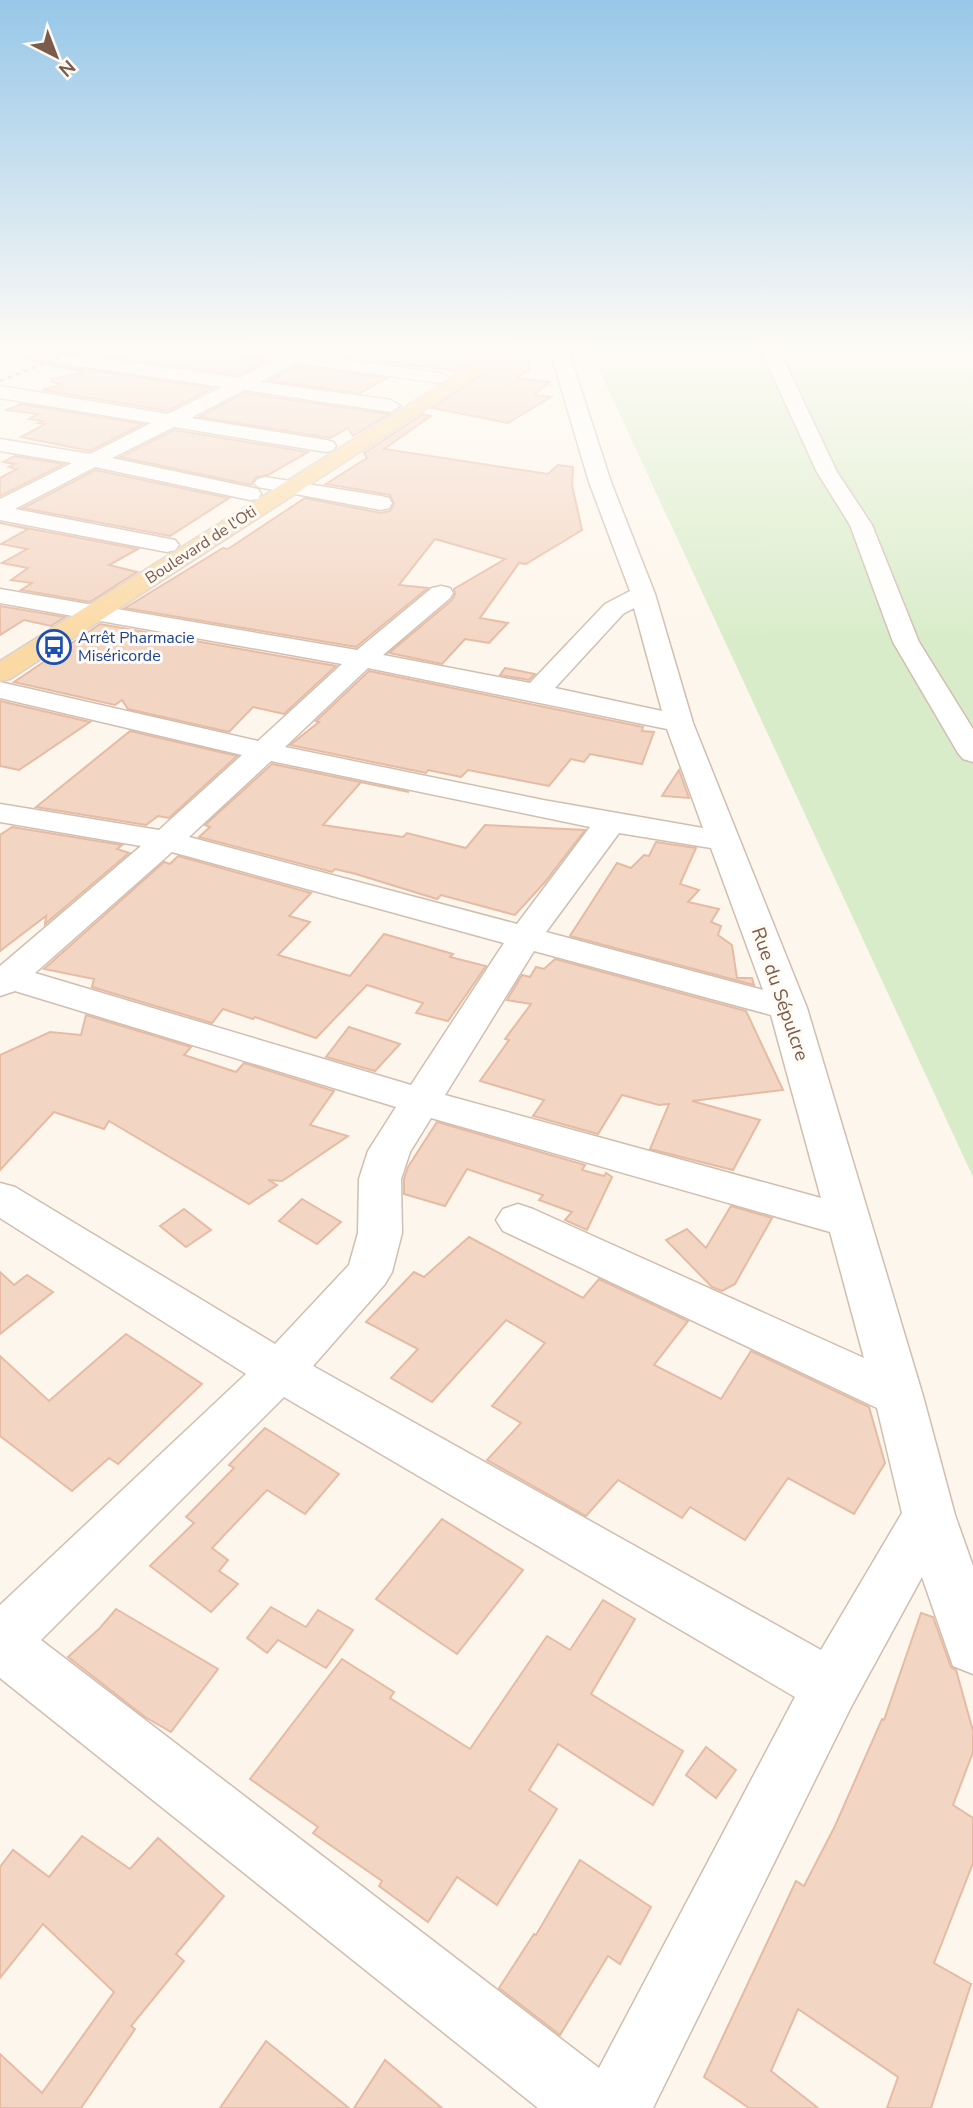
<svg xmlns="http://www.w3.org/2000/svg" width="973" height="2108" viewBox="0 0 973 2108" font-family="'Nunito Sans',sans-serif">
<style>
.green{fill:#d8ecc9}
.building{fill:#f3d5c3;stroke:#e6bba3;stroke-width:2}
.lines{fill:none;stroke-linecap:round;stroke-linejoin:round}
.minor-casing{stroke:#d1beb0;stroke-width:3}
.major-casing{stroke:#dad1cd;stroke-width:3}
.minor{fill:#fff;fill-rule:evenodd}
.major{fill:#fbd9a5;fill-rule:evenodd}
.rail{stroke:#b9a8c9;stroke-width:2.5;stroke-dasharray:5 3.5;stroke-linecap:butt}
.labels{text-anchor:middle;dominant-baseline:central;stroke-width:6;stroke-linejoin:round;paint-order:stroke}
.far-street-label{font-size:16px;fill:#7a5c4d;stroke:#fffaf3}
.far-transit-label{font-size:16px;fill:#164399;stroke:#fffaf3;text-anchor:start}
.street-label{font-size:19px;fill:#7a5c4d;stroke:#fffaf3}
</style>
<rect width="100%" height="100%" fill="#fdf6ec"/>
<path class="green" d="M 590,350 L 973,350 L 973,1177 Z"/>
<g class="building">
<path d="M 59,350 L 231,350 L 242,358 L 266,361 L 239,375 Z"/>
<path d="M 320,350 L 491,350 L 457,371 L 318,353 Z"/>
<path d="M 519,350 L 532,350 L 529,370 L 516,378 L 550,382 L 534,395 L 551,397 L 508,423 L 432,408 Z"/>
<path d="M 30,361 L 213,388 L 168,411 L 42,390 L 62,384 L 52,382 L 52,379 L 85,372 Z"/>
<path d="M 296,366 L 387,378 L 360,393 L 268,381 Z"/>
<path d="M 244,393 L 389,414 L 353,436 L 348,428 L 330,438 L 199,417 Z"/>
<path d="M 21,404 L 143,424 L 90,451 L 21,437 L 45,424 L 38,423 L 43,421 L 29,419 L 38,414 L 7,410 Z"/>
<path d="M 423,414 L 431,416 L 384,449 L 548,474 L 558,465 L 573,467 L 572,485 L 582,530 L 526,564 L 519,563 L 480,618 L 508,623 L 489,643 L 465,639 L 442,664 L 389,653 L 452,600 L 455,594 L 454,589 L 505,559 L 435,539 L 399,585 L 428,588 L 356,647 L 125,608 L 223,548 L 228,549 L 305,498 L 381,513 L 390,511 L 394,504 L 390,495 L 326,484 L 367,458 L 364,453 Z"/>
<path d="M 174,430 L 308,452 L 268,475 L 256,477 L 251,485 L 120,457 Z"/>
<path d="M 15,456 L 64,464 L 0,496 L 0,478 L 17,469 L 9,467 L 15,464 L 3,462 Z"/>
<path d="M 95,470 L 229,498 L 170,536 L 23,508 Z"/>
<path d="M 0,523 L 138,549 L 109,565 L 137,572 L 90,602 L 21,590 L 32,583 L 11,580 L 28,568 L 2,563 L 27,549 L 1,544 L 28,529 Z"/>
<path d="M 0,606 L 65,617 L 51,626 L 24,620 L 0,635 Z"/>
<path d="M 100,624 L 336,666 L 284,714 L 253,707 L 229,732 L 128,709 L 122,700 L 115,705 L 14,682 Z"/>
<path d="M 505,668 L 535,674 L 529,680 L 500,675 Z"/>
<path d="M 369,671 L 643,727 L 642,731 L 654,732 L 642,764 L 590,754 L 584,762 L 571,759 L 549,786 L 468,770 L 461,777 L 428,770 L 426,773 L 290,745 L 319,722 L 316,721 Z"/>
<path d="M 0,701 L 90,722 L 19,770 L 0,766 Z"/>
<path d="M 130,731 L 237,756 L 169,818 L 158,816 L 146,825 L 36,807 Z"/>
<path d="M 272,764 L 409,792 L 361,782 L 323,825 L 403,837 L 407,833 L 466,848 L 485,825 L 585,830 L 545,882 L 515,915 L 441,895 L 437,899 L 356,874 L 335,869 L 332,872 L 199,837 L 210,827 L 205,825 Z"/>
<path d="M 679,770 L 689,798 L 662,796 Z"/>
<path d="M 12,827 L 122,845 L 117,849 L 129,853 L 45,924 L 46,916 L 0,951 L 0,835 Z"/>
<path d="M 656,842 L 696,848 L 680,884 L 699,890 L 688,902 L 719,909 L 711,922 L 721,926 L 718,935 L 732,945 L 737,978 L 752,978 L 754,985 L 570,936 L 617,863 L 631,868 L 644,855 L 649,856 Z"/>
<path d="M 178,856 L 311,893 L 289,916 L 310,922 L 278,955 L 350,976 L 384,934 L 453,954 L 450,957 L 486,966 L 448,1021 L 416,1013 L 423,1003 L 367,985 L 316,1038 L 255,1017 L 253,1019 L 223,1009 L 212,1023 L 92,987 L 94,979 L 44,969 L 164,862 L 170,864 Z"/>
<path d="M 555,959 L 746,1011 L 783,1090 L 692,1101 L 760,1120 L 733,1170 L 650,1149 L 669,1104 L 659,1105 L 622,1095 L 598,1134 L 533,1116 L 544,1100 L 480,1081 L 509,1040 L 505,1039 L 531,1004 L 507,1000 L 522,975 L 530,977 L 536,967 L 544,969 Z"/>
<path d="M 86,1015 L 191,1047 L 184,1055 L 236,1072 L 244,1063 L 334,1091 L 310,1125 L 348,1136 L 282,1181 L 268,1180 L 277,1185 L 249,1204 L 109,1121 L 104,1129 L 54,1112 L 0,1170 L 0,1055 L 50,1032 L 81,1035 Z"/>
<path d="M 349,1027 L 400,1044 L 375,1071 L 326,1057 Z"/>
<path d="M 437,1122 L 585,1165 L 582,1170 L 604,1176 L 606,1173 L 612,1177 L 587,1230 L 565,1220 L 572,1212 L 539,1200 L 543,1195 L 467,1169 L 445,1206 L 404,1194 L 404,1179 L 408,1167 Z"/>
<path d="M 302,1199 L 341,1222 L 317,1244 L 279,1221 Z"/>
<path d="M 731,1206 L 772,1218 L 735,1284 L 722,1291 L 712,1287 L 666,1240 L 687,1229 L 706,1248 Z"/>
<path d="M 184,1209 L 211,1230 L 186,1247 L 160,1226 Z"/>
<path d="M 469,1237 L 583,1298 L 599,1279 L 688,1321 L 654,1365 L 721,1399 L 751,1351 L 869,1407 L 885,1463 L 854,1514 L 788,1478 L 745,1540 L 690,1507 L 682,1518 L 618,1480 L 586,1516 L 487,1460 L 521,1423 L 492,1406 L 545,1343 L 506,1320 L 432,1402 L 391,1378 L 418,1349 L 366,1322 L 414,1272 L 424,1277 Z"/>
<path d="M 0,1272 L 14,1285 L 27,1275 L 53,1292 L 0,1334 Z"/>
<path d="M 126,1334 L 202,1384 L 118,1464 L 109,1458 L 72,1491 L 0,1436 L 0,1356 L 49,1401 Z"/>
<path d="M 265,1428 L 339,1474 L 305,1514 L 267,1490 L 212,1548 L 228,1560 L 219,1571 L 238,1584 L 211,1612 L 150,1566 L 194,1523 L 186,1517 L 234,1468 L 229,1465 Z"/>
<path d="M 442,1519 L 523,1570 L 457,1654 L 376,1599 Z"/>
<path d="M 603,1600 L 635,1619 L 591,1694 L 683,1751 L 653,1805 L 558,1744 L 529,1790 L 557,1809 L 497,1905 L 457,1877 L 428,1922 L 379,1886 L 382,1881 L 313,1833 L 318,1827 L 250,1779 L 342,1659 L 394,1692 L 390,1698 L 470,1749 L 547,1636 L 570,1650 Z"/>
<path d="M 271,1607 L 306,1627 L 318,1610 L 353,1630 L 326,1668 L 278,1640 L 267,1653 L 247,1638 Z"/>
<path d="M 116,1609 L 218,1669 L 171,1732 L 145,1717 L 68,1657 L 100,1628 Z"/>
<path d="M 921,1613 L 933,1617 L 951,1667 L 956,1670 L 973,1731 L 973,1752 L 953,1805 L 973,1818 L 973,1863 L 934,1963 L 971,1984 L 931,2108 L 887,2108 L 898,2077 L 798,2009 L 771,2071 L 818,2108 L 749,2108 L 704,2077 L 796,1881 L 804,1886 L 835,1826 L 882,1719 L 884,1720 Z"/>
<path d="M 706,1747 L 736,1770 L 716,1798 L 686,1775 Z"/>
<path d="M 82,1836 L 130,1869 L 158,1838 L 224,1896 L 176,1954 L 184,1961 L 131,2026 L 135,2029 L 81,2108 L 0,2108 L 0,2054 L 42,2093 L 114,1992 L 43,1924 L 0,1978 L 0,1867 L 13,1850 L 49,1877 Z"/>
<path d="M 580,1860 L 651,1907 L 620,1964 L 608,1956 L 560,2035 L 499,1988 L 534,1934 L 536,1935 Z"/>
<path d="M 266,2041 L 349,2108 L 220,2108 Z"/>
<path d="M 385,2060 L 442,2108 L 354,2108 Z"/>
</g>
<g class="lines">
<g class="minor-casing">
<g id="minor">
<path d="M 0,350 L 41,350 L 239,378 L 275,360 L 242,355 L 233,350 L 317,350 L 312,355 L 440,373 L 449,378 L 440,383 L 296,363 L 260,382 L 391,400 L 400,406 L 391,412 L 244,390 L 191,418 L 326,440 L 333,442 L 336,446 L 333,450 L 326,452 L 174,427 L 112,458 L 258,489 L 261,494 L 258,499 L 250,500 L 95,467 L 15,509 L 175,540 L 179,545 L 175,550 L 167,552 L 0,520 L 0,499 L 72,463 L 0,451 L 0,439 L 90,454 L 151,423 L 0,398 L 0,386 L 168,414 L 222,387 L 6,355 L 0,354 Z"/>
<path d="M 550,350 L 568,350 L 611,482 L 655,594 L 693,723 L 807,1008 L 923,1396 L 955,1515 L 973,1566 L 973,1674 L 953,1666 L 922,1577 L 851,1707 L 653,2108 L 538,2108 L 0,1678 L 0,1605 L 246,1374 L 0,1218 L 0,1183 L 15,1187 L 275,1344 L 349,1265 L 358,1233 L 359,1179 L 368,1151 L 396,1107 L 15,991 L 0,996 L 0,966 L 141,846 L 0,822 L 0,804 L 159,830 L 242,755 L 0,698 L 0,682 L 258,741 L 342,664 L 0,603 L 0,589 L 357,650 L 432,588 L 441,586 L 450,588 L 453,593 L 450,598 L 383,655 L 530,683 L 605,604 L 630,591 L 589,482 ZM 634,608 L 662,711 L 555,688 L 623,614 ZM 368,668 L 667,729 L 703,828 L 543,800 L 285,747 ZM 271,761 L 590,827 L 517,924 L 189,837 ZM 619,833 L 711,848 L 763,990 L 546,932 ZM 172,852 L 504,943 L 411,1085 L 35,973 ZM 534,951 L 771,1015 L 821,1198 L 445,1095 ZM 431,1118 L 830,1232 L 864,1358 L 533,1209 L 518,1204 L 503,1209 L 496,1220 L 503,1231 L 877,1408 L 902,1513 L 821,1650 L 313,1366 L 385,1284 L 392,1272 L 402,1233 L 401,1179 L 410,1152 ZM 284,1397 L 795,1697 L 599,2068 L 41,1640 Z"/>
<path d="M 761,350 L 779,350 L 837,472 L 872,525 L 919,642 L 973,729 L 973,762 L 963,759 L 958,753 L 893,642 L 850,525 L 817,472 Z"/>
<path d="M 265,477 L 381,496 L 389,498 L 392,503 L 389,508 L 381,510 L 258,487 L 254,483 L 258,479 Z"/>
</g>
</g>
<g class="major-casing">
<path id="major" d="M 496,350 L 517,350 L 10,679 L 0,681 L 0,661 Z"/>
</g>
<use href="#minor" class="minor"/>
<use href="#major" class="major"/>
<path class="rail" d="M 0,381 L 78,350"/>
</g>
<linearGradient id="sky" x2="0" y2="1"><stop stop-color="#97c7e8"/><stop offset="0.54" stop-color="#fefbf6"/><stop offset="1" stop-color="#fefbf6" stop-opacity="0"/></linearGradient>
<rect width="973" height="645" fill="url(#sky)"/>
<defs>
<g id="bus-ring" transform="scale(1.75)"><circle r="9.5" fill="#fffaf3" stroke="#1a4fb4" stroke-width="1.5"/><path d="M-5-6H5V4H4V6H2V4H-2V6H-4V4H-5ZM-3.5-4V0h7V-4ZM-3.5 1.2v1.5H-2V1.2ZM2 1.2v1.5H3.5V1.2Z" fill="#1a4fb4"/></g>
</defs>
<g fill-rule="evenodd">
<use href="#bus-ring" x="54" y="647"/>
</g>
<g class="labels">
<g class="far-street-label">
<text transform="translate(201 545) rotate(-33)">Boulevard de l'Oti</text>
</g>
<g class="far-transit-label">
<text x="78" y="638">Arrêt Pharmacie<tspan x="78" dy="18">Miséricorde</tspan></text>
</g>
<g class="street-label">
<text transform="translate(780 994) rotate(71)">Rue du Sépulcre</text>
</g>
</g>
<g transform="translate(56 56) rotate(138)" stroke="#fffaf3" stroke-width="5" paint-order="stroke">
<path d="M0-5L12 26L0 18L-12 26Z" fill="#7a5c4d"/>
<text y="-10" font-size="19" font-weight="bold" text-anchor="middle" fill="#7a5c4d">N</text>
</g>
</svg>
